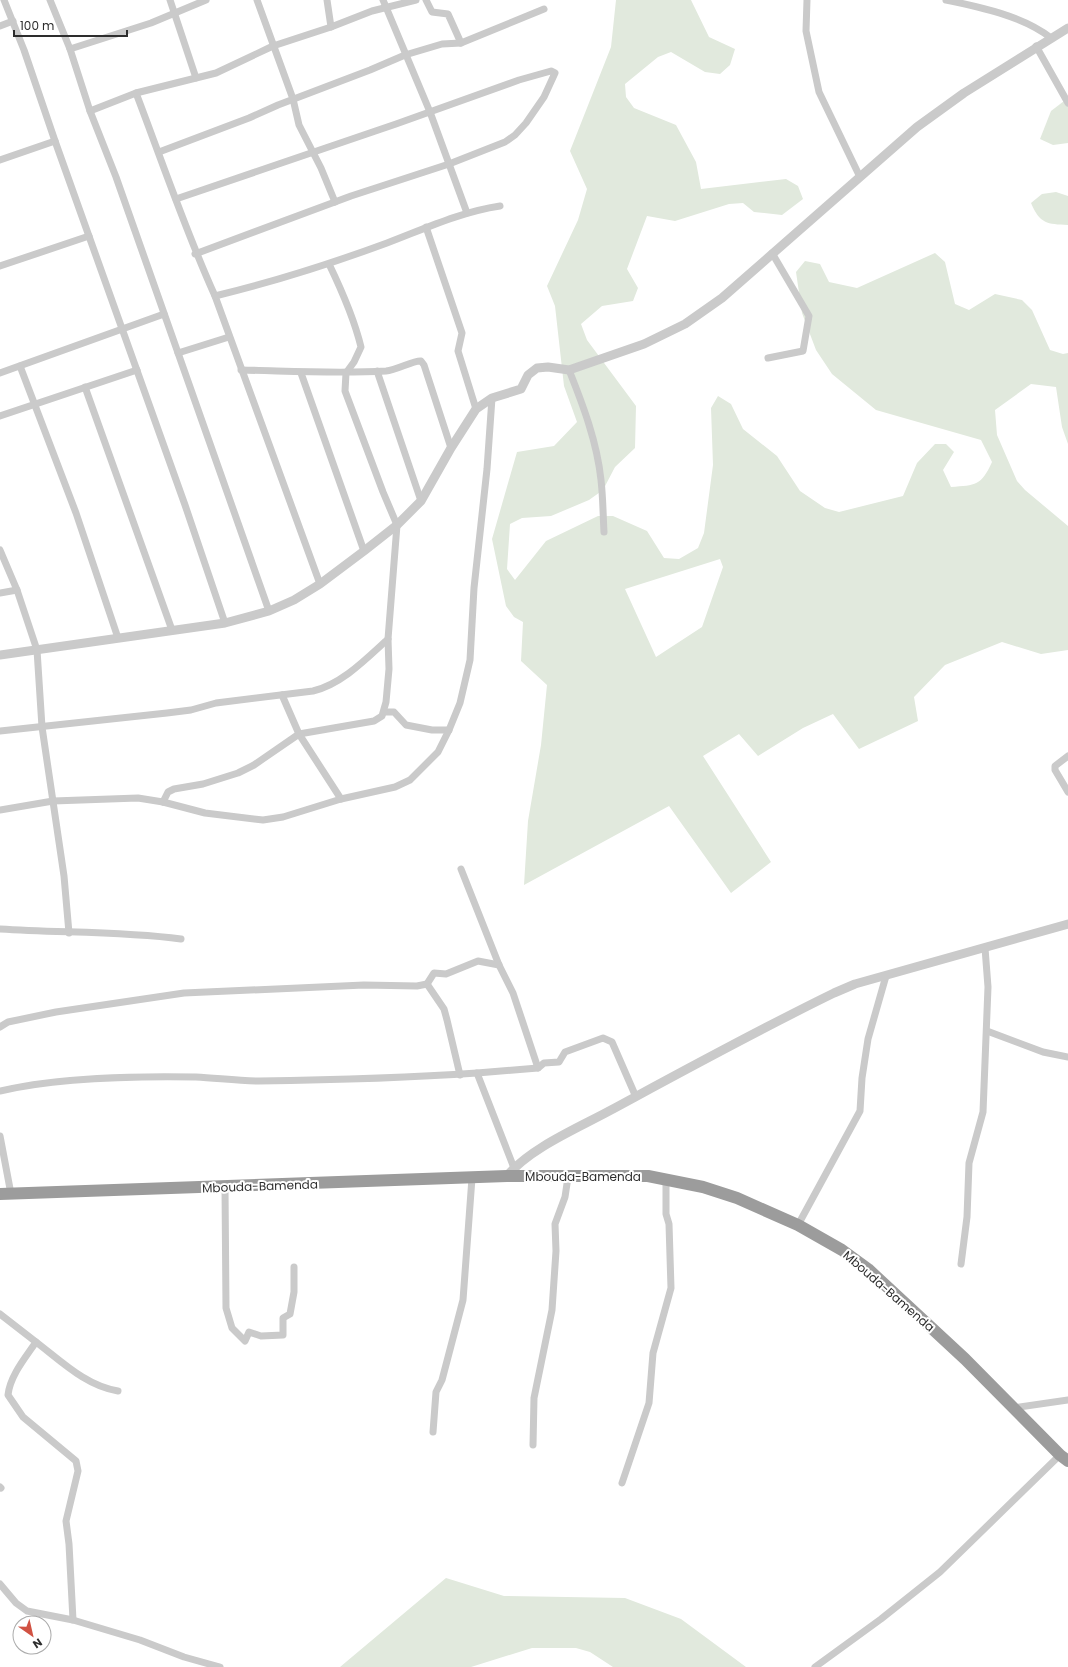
<svg xmlns="http://www.w3.org/2000/svg" width="1068" height="1667" viewBox="0 0 1068 1667" font-family="Poppins,sans-serif">
<style>
.green{fill:#e1e9dd;fill-rule:evenodd}
.lines{fill:none;stroke-linecap:round;stroke-linejoin:round}
.minor{stroke:#cacaca;stroke-width:7}
.tertiary{stroke:#cacaca;stroke-width:9}
.trunk{stroke:#9c9c9c;stroke-width:12}
.labels{text-anchor:middle;dominant-baseline:central;stroke-width:4;stroke-linejoin:round;paint-order:stroke}
.street-label{font-size:12px;fill:#2d2d2d;stroke:#fff}
</style>
<rect width="100%" height="100%" fill="#fff"/>
<g class="green">
<path d="M 616,0 L 691,0 L 709,37 L 735,49 L 730,65 L 720,74 L 705,72 L 671,52 L 658,57 L 625,84 L 626,97 L 634,108 L 676,125 L 696,162 L 701,189 L 786,179 L 798,186 L 803,199 L 782,215 L 754,212 L 743,203 L 729,204 L 675,221 L 647,216 L 627,269 L 638,288 L 633,301 L 602,306 L 581,324 L 587,340 L 636,406 L 635,448 L 615,467 L 603,490 L 589,500 L 551,516 L 522,518 L 510,524 L 507,569 L 515,580 L 546,541 L 598,516 L 613,516 L 647,531 L 664,558 L 679,559 L 698,548 L 704,533 L 713,465 L 711,408 L 718,396 L 731,404 L 743,429 L 777,456 L 800,491 L 825,508 L 839,512 L 903,496 L 917,463 L 935,444 L 946,444 L 954,452 L 943,470 L 951,487 C 976,485 981,486 992,462 L 981,440 L 876,410 L 832,374 L 816,350 L 802,313 L 796,272 L 805,261 L 820,264 L 829,282 L 857,288 L 935,253 L 945,262 L 955,304 L 969,310 L 995,294 L 1022,300 L 1032,310 L 1050,350 L 1063,354 L 1068,353 L 1068,444 L 1062,427 L 1056,387 L 1031,384 L 995,410 L 997,435 L 1017,481 L 1025,490 L 1068,526 L 1068,650 L 1041,654 L 1002,642 L 945,665 L 914,697 L 918,721 L 859,749 L 833,714 L 803,728 L 758,756 L 739,734 L 703,756 L 771,862 L 731,893 L 669,806 L 524,885 L 528,821 L 541,745 L 547,685 L 521,661 L 523,622 L 514,617 L 506,606 L 492,539 L 517,452 L 554,446 L 577,422 L 564,386 L 555,306 L 547,286 L 578,220 L 587,189 L 570,151 L 611,47 ZM 720,559 L 723,567 L 702,627 L 656,657 L 625,589 Z"/>
<path d="M 1068,98 L 1068,143 L 1053,145 L 1040,139 L 1051,111 Z"/>
<path d="M 1056,192 L 1068,196 L 1068,225 C 1047,224 1040,224 1031,203 L 1042,194 Z"/>
<path d="M 446,1578 L 504,1596 L 625,1598 L 681,1619 L 746,1667 L 613,1667 L 590,1652 L 576,1648 L 532,1648 L 471,1667 L 340,1667 Z"/>
</g>
<g class="lines">
<g class="minor">
<path d="M 4,0 L 24,50 L 55,141 L 185,505 L 225,623"/>
<path d="M 50,0 L 70,49 L 90,111 L 116,177 L 269,611"/>
<path d="M 170,0 L 196,78"/>
<path d="M 257,0 L 293,99 L 299,125 L 321,168 L 335,202"/>
<path d="M 327,0 L 331,27"/>
<path d="M 383,0 L 430,112 L 467,213"/>
<path d="M 426,0 L 432,12 L 448,14 L 461,43"/>
<path d="M 807,0 L 806,31 L 819,92 L 859,175"/>
<path d="M 946,0 C 980,7 1023,16 1051,38"/>
<path d="M 0,26 L 13,21"/>
<path d="M 1036,46 L 1068,103"/>
<path d="M 70,49 L 151,23 L 206,0"/>
<path d="M 136,93 C 162,161 185,230 215,296 L 320,584"/>
<path d="M 90,111 L 136,93 L 216,73 L 273,46 L 331,27 L 372,11 L 416,0"/>
<path d="M 159,152 L 249,118 L 278,105 L 370,70 L 405,55 L 442,44 L 461,43 L 544,9"/>
<path d="M 0,160 L 55,141"/>
<path d="M 176,199 L 396,124 L 519,80 L 551,71 L 555,73 L 544,97 L 526,123 L 515,135 L 505,142 L 449,164 L 351,196 L 195,254"/>
<path d="M 426,227 L 462,333 L 458,351 L 476,409"/>
<path d="M 0,266 L 89,236"/>
<path d="M 215,296 C 273,282 330,264 387,243 C 424,229 460,212 500,206"/>
<path d="M 178,353 L 229,337"/>
<path d="M 768,358 L 803,351 L 809,316 L 772,253"/>
<path d="M 20,366 L 76,513 L 118,638"/>
<path d="M 241,370 C 289,371 337,374 386,371 C 397,370 414,360 421,361 L 424,365 L 451,448"/>
<path d="M 569,370 C 583,405 597,442 601,480 C 603,497 603,515 604,532"/>
<path d="M 377,371 L 421,501"/>
<path d="M 0,373 L 164,314"/>
<path d="M 301,373 L 364,551"/>
<path d="M 85,387 L 172,630"/>
<path d="M 0,416 L 137,370"/>
<path d="M 0,550 L 17,590 L 37,650 L 42,727 L 64,876 L 69,933"/>
<path d="M 0,593 L 17,590"/>
<path d="M 282,695 L 299,734 L 341,799"/>
<path d="M 384,712 L 394,712 L 406,725 L 432,730 L 449,730"/>
<path d="M 0,731 L 167,713 L 191,710 L 216,703 L 313,691 C 342,684 366,659 388,639"/>
<path d="M 1068,756 L 1055,766 L 1055,770 L 1068,792"/>
<path d="M 163,802 L 168,792 L 174,789 L 203,784 L 238,773 L 254,765 L 299,734 L 374,721 L 382,716 L 386,702 L 389,669 L 388,639 L 397,525 L 383,492 L 345,391 L 346,373 L 354,362 L 361,347 C 354,318 342,291 329,264"/>
<path d="M 0,810 L 53,801 L 138,798 L 163,802 L 205,813 L 263,820 L 283,817 L 341,799 L 395,787 L 410,780 L 438,752 L 449,730 L 460,703 L 470,660 L 474,588 L 487,469 L 492,398"/>
<path d="M 461,869 L 499,965 L 513,993 L 538,1068"/>
<path d="M 0,929 C 60,933 121,931 181,939"/>
<path d="M 427,984 L 434,973 L 446,974 L 478,961 L 499,965"/>
<path d="M 0,1027 L 8,1022 L 56,1012 L 184,993 L 364,985 L 417,986 L 427,984 L 444,1009 L 447,1020 L 460,1075"/>
<path d="M 987,1031 L 1043,1052 L 1068,1057"/>
<path d="M 477,1073 L 538,1068 L 544,1063 L 559,1062 L 565,1052 L 603,1038 L 612,1042 L 636,1097"/>
<path d="M 0,1091 C 60,1077 134,1076 196,1077 C 217,1078 238,1081 259,1081 C 332,1080 405,1078 477,1073 L 514,1168"/>
<path d="M 0,1136 L 11,1194"/>
<path d="M 225,1187 L 226,1308 L 232,1328 L 245,1341 L 249,1332 L 261,1336 L 283,1335 L 283,1318 L 290,1314 L 294,1292 L 294,1267"/>
<path d="M 798,1225 L 860,1111 L 862,1078 L 868,1039 L 886,976"/>
<path d="M 961,1264 L 967,1217 L 969,1163 L 983,1112 L 988,987 L 985,948"/>
<path d="M 0,1314 L 36,1342 C 25,1358 10,1376 8,1395 L 23,1417 L 76,1461 L 78,1471 L 66,1521 L 69,1544 L 73,1620"/>
<path d="M 36,1342 C 61,1361 86,1386 118,1391"/>
<path d="M 1013,1408 L 1068,1400"/>
<path d="M 433,1432 L 436,1392 L 442,1380 L 463,1300 L 472,1178"/>
<path d="M 533,1445 L 534,1398 L 552,1310 L 556,1251 L 555,1224 L 565,1197 L 568,1177"/>
<path d="M 622,1483 L 649,1403 L 653,1353 L 671,1288 L 669,1224 L 666,1214 L 666,1179"/>
<path d="M 0,1487 L 1,1488"/>
<path d="M 0,1584 L 16,1603 L 27,1611 L 73,1620 L 140,1640 L 184,1657 L 220,1667"/>
<path d="M 815,1667 L 881,1619 L 940,1572 L 1060,1455"/>
</g>
<g class="tertiary">
<path d="M 0,655 L 225,623 L 269,611 L 294,600 L 320,584 L 364,551 L 397,525 L 421,501 L 451,448 L 476,409 L 492,398 L 521,389 L 528,375 L 537,368 L 548,367 L 569,370 L 644,344 L 685,324 L 722,298 L 917,127 L 964,93 L 1068,28"/>
<path d="M 507,1176 C 530,1148 578,1128 611,1110 C 685,1070 758,1030 834,993 L 855,984 L 1068,924"/>
</g>
<path class="trunk" d="M 0,1194 L 507,1176 L 648,1176 L 703,1187 L 737,1198 L 798,1225 L 842,1250 L 868,1269 L 965,1359 L 1060,1455 L 1068,1461"/>
</g>
<g class="labels">
<g class="street-label">
<text x="583" y="1176">Mbouda-Bamenda</text>
<text transform="translate(260 1186) rotate(-2)">Mbouda-Bamenda</text>
<text transform="translate(889 1291) rotate(41)">Mbouda-Bamenda</text>
</g>
</g>
<g transform="translate(32 1635) rotate(146)"><circle r="19" fill="#ffffff" stroke="#ababab"/>
<path d="M0-3L7 15L0 10L-7 15Z" fill="#d15243"/>
<text y="-6" font-size="11" font-weight="bold" text-anchor="middle" fill="#2d2d2d">N</text>
</g>
<path d="M14 30v6h113v-6" fill="none" stroke="#2d2d2d" stroke-width="2"/>
<text x="20" y="30" font-size="12" fill="#2d2d2d" stroke="#ffffff" stroke-width="3" paint-order="stroke">100 m</text>
</svg>
